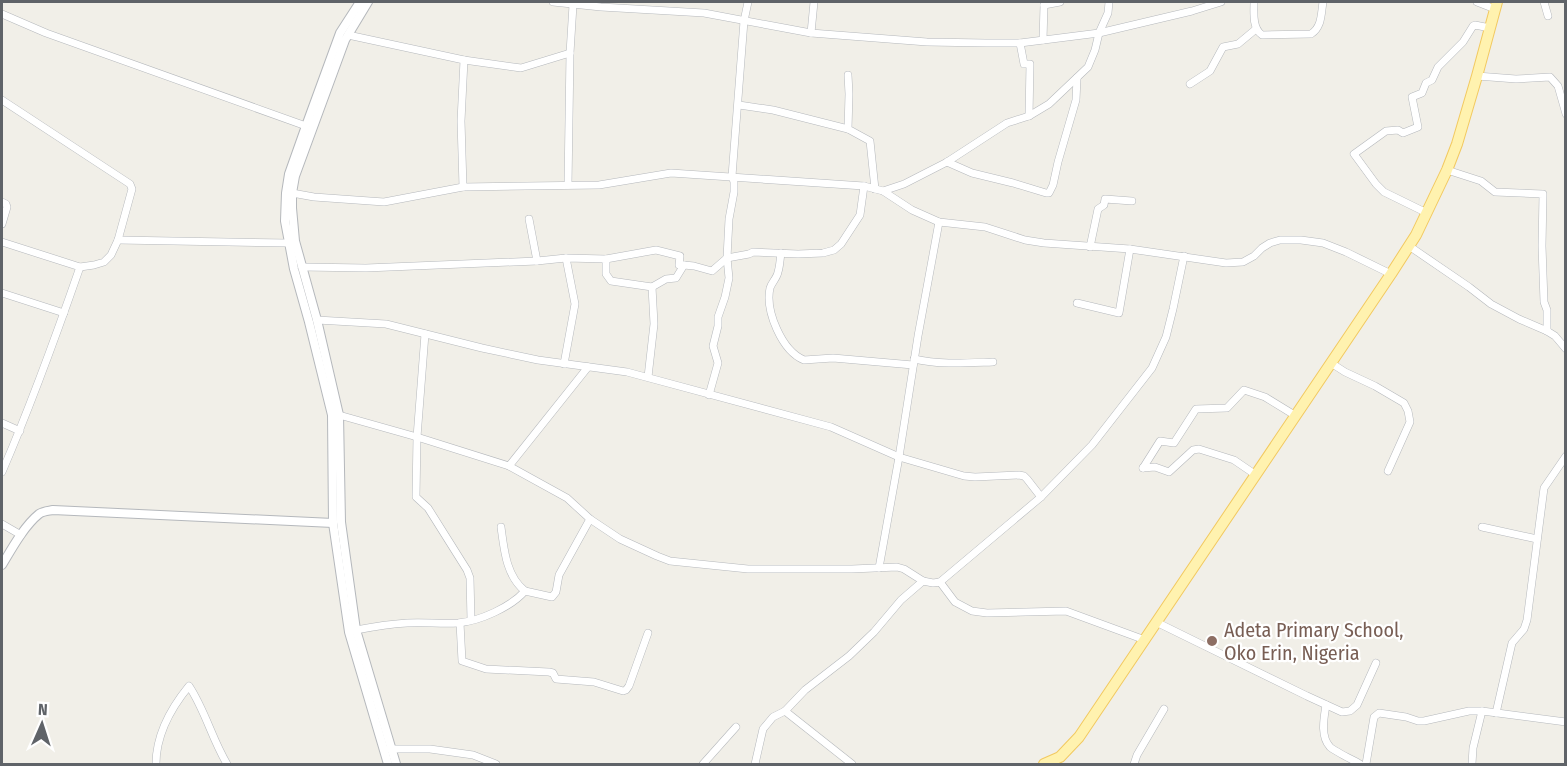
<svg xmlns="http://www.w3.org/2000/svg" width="1567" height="766" viewBox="0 0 1567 766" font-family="'Fira Sans Condensed',sans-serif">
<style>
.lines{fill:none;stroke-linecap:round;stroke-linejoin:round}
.minor-casing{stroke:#b5b8bc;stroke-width:8}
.tertiary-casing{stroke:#b5b8bc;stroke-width:10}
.primary-casing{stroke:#f2c960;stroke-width:12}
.minor{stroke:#fff;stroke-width:7}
.tertiary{stroke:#fff;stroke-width:8}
.primary{stroke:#fff2af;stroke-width:10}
.education-dot{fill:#8d6e63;stroke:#fff;stroke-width:2}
.labels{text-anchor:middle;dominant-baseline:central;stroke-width:4.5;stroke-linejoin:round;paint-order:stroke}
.education-label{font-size:20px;fill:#785e54;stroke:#fff;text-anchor:start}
</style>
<rect width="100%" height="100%" fill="#f1efe8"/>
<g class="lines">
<g class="minor-casing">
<g id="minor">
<path d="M 553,2 L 601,7 L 704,13 L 811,33 L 927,42 L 986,43 L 1020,43 L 1099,33 L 1192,11 L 1221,2"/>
<path d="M 1254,2 C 1254,12 1252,28 1262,35 L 1311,34 C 1322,27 1321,14 1323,2"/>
<path d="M 1477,2 L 1495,9"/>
<path d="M 1544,2 L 1548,16"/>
<path d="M 1044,5 L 1060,2"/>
<path d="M 2,14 L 46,33 L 306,126"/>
<path d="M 811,33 L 814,2"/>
<path d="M 348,35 L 464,60 L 461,121 L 463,187"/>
<path d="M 1043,40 L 1044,5 L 1046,2"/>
<path d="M 1020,43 L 1024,64 L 1030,64 L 1029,116"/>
<path d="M 464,60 L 521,68 L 570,53"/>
<path d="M 848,75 L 849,94 L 848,129 L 870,141 L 875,189"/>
<path d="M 1477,76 L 1516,79 L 1550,77 L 1558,86 L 1566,114"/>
<path d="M 1190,84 L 1210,71 L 1223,47 L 1238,44 L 1256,29"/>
<path d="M 2,100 L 130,184 L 132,189 L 118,240 L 111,255 L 104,262 L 94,265 L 80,267 L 2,242"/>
<path d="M 739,105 L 773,110 L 848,129"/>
<path d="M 947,162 L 972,173 L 1013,183 L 1046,193 L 1049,193 L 1053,185 L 1058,162 L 1076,100 L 1077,78"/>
<path d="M 1447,170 L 1481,181 L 1495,192 L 1543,194 L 1542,246 L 1544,302 L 1547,310 L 1547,331"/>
<path d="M 568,185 L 570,53 L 573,5"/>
<path d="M 883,191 L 904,184 L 947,162 L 1007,123 L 1029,116 L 1049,104 L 1088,67 L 1095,50 L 1099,33 L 1108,13 L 1109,2"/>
<path d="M 292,193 L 314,197 L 384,202 L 463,187 L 599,185 L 671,173 L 864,186 L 883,191 L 912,210 L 939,222 L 985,227 L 1025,240 L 1044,243 L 1130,249 L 1226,263 L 1243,262 L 1254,256 L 1262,248 L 1270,243 L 1280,240 L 1301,240 L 1323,243 L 1346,252 L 1391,274"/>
<path d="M 2,202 L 6,204 L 7,207 L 2,224"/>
<path d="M 1427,213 L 1384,192 L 1376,184 L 1354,154 L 1386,131 L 1398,130 L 1403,133 L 1418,127 L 1412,97 L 1422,93 L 1426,83 L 1432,80 L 1438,67 L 1463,42 L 1473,26 L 1475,25 L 1490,28"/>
<path d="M 529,219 L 537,261"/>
<path d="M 118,240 L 288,243"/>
<path d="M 1409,246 L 1469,287 L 1491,304 L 1519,319 L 1547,331 L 1555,336 L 1566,349"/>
<path d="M 1090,247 L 1098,209 L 1104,205 L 1105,199 L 1132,201"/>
<path d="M 781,253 C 780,259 780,266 778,272 C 777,278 772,282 770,288 C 765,311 782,351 804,360 L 833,358 L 913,365"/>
<path d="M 606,259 L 656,250 L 680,256 L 679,265 L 684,265"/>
<path d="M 302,267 L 366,268 L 537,261 L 566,258 L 606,259 L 606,274 L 611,281 L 652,287 L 666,279 L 676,278 L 684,265 L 694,266 L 712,271 L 727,258 L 749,254 L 753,252 L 798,254 L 823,253 L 834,250 L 841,244 L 860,215 L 864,186"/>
<path d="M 2,293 L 64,313"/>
<path d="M 1077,303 L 1119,313 L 1130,249"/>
<path d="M 317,320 L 386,324 L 482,348 L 538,360 L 627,372 L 831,427 L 899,457 L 964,476 L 975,477 L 1019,475 L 1024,476 L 1027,479 L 1041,497"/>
<path d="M 425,334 L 417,437 L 416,497 L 428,508 L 467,570 L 470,578 L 471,620"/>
<path d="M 914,359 C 940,365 966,363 993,362"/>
<path d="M 1331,363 L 1345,372 L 1375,386 L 1404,403 L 1408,411 L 1410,422 L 1388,471"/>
<path d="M 564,364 L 575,304 L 566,258"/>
<path d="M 648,377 L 654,324 L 652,287"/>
<path d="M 709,395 L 718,363 L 713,346 L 718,326 L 718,317 L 725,297 L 729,278 L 727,258 L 729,219 L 734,192 L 734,182 L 732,176 L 744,21 L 748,2"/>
<path d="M 339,415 L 417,437 L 509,466 L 567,498 L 590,519 L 620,539 L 657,556 L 670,561 L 748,569 L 852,569 L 897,567 L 904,569 L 923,581"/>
<path d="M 2,423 L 20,431"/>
<path d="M 509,466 L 588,367"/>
<path d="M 1143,468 L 1160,441 L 1174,443 L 1196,409 L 1227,408 L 1244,390 L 1265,397 L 1296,416"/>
<path d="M 1143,468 L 1155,467 L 1169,472 L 1193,450 L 1199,449 L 1234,460 L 1256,475"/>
<path d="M 2,472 C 31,405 56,336 80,267"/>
<path d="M 2,524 L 21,535"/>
<path d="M 501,527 C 504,549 506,576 525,591"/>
<path d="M 1482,527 L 1537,539"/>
<path d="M 879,568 L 899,457 L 918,336 L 939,222"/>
<path d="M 940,582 L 1041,497 L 1092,445 L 1152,368 L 1166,337 L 1173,309 L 1184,256"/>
<path d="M 1156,622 L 1307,696 L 1342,712 L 1350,711 L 1357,705 L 1376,663"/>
<path d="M 460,623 L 462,661 L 486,669 L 549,672 L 553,673 L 556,679 L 594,682 L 623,691 L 626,690 L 629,686 L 648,633"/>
<path d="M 356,630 C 372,627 390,624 407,623 C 424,622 441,624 458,623 C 480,621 511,607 525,591 L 552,597 L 556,592 L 559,575 L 590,519"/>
<path d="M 1326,705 C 1324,718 1320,736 1330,747 C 1336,752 1353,760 1360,764"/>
<path d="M 785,711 L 852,764"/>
<path d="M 1496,713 L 1512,643 L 1524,629 L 1527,620 L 1544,488 L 1566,456"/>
<path d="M 390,749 L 430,749 L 473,755 L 496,764"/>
<path d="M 156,764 C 156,735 171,708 189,686 C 205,710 212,739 227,764"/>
<path d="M 703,764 L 736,727"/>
<path d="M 755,764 L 763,729 L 773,717 L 785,711 L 805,690 L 849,656 L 874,632 L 901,600 L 923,581 L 933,583 L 940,582 L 955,602 L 972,611 L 987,613 L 1066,611 L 1145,640"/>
<path d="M 1134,764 L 1137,755 L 1164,709"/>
<path d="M 1366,764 L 1374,717 L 1379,713 L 1406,717 L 1418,721 L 1424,721 L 1469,711 L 1482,711"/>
<path d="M 1472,764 L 1473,748 L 1482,711 L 1566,722"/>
</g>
</g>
<g class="tertiary-casing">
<g id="tertiary">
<path d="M 360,2 L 340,33 L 306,126 L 289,174 L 286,193 L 285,221 L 294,269 L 309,322 L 332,415 L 333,523 L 349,632 L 388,764"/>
<path d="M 368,2 L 345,40 L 295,176 L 292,193 L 292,208 L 295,241 L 317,320 L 339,415 L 341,522 L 356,630 L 396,764"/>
<path d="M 2,565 C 11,550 24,526 39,514 C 43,511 48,511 53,510 L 333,523"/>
</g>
</g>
<g class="primary-casing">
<path id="primary" d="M 1044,764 L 1060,757 L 1079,737 L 1391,274 L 1416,235 L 1447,170 L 1457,144 L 1477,76 L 1497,2"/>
</g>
<use href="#minor" class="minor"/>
<use href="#tertiary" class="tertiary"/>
<use href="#primary" class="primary"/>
</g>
<circle class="education-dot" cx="1212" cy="641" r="6"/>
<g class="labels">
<g class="education-label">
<text x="1224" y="630">Adeta Primary School,<tspan x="1224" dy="23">Oko Erin, Nigeria</tspan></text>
</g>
</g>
<rect width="1567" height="766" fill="none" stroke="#5f6368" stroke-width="6"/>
<g transform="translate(42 724) rotate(3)" stroke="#ffffff" stroke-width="4.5" paint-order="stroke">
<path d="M0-4.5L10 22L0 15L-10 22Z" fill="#5f6368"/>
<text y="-9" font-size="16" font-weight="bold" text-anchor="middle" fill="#5f6368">N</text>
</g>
</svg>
